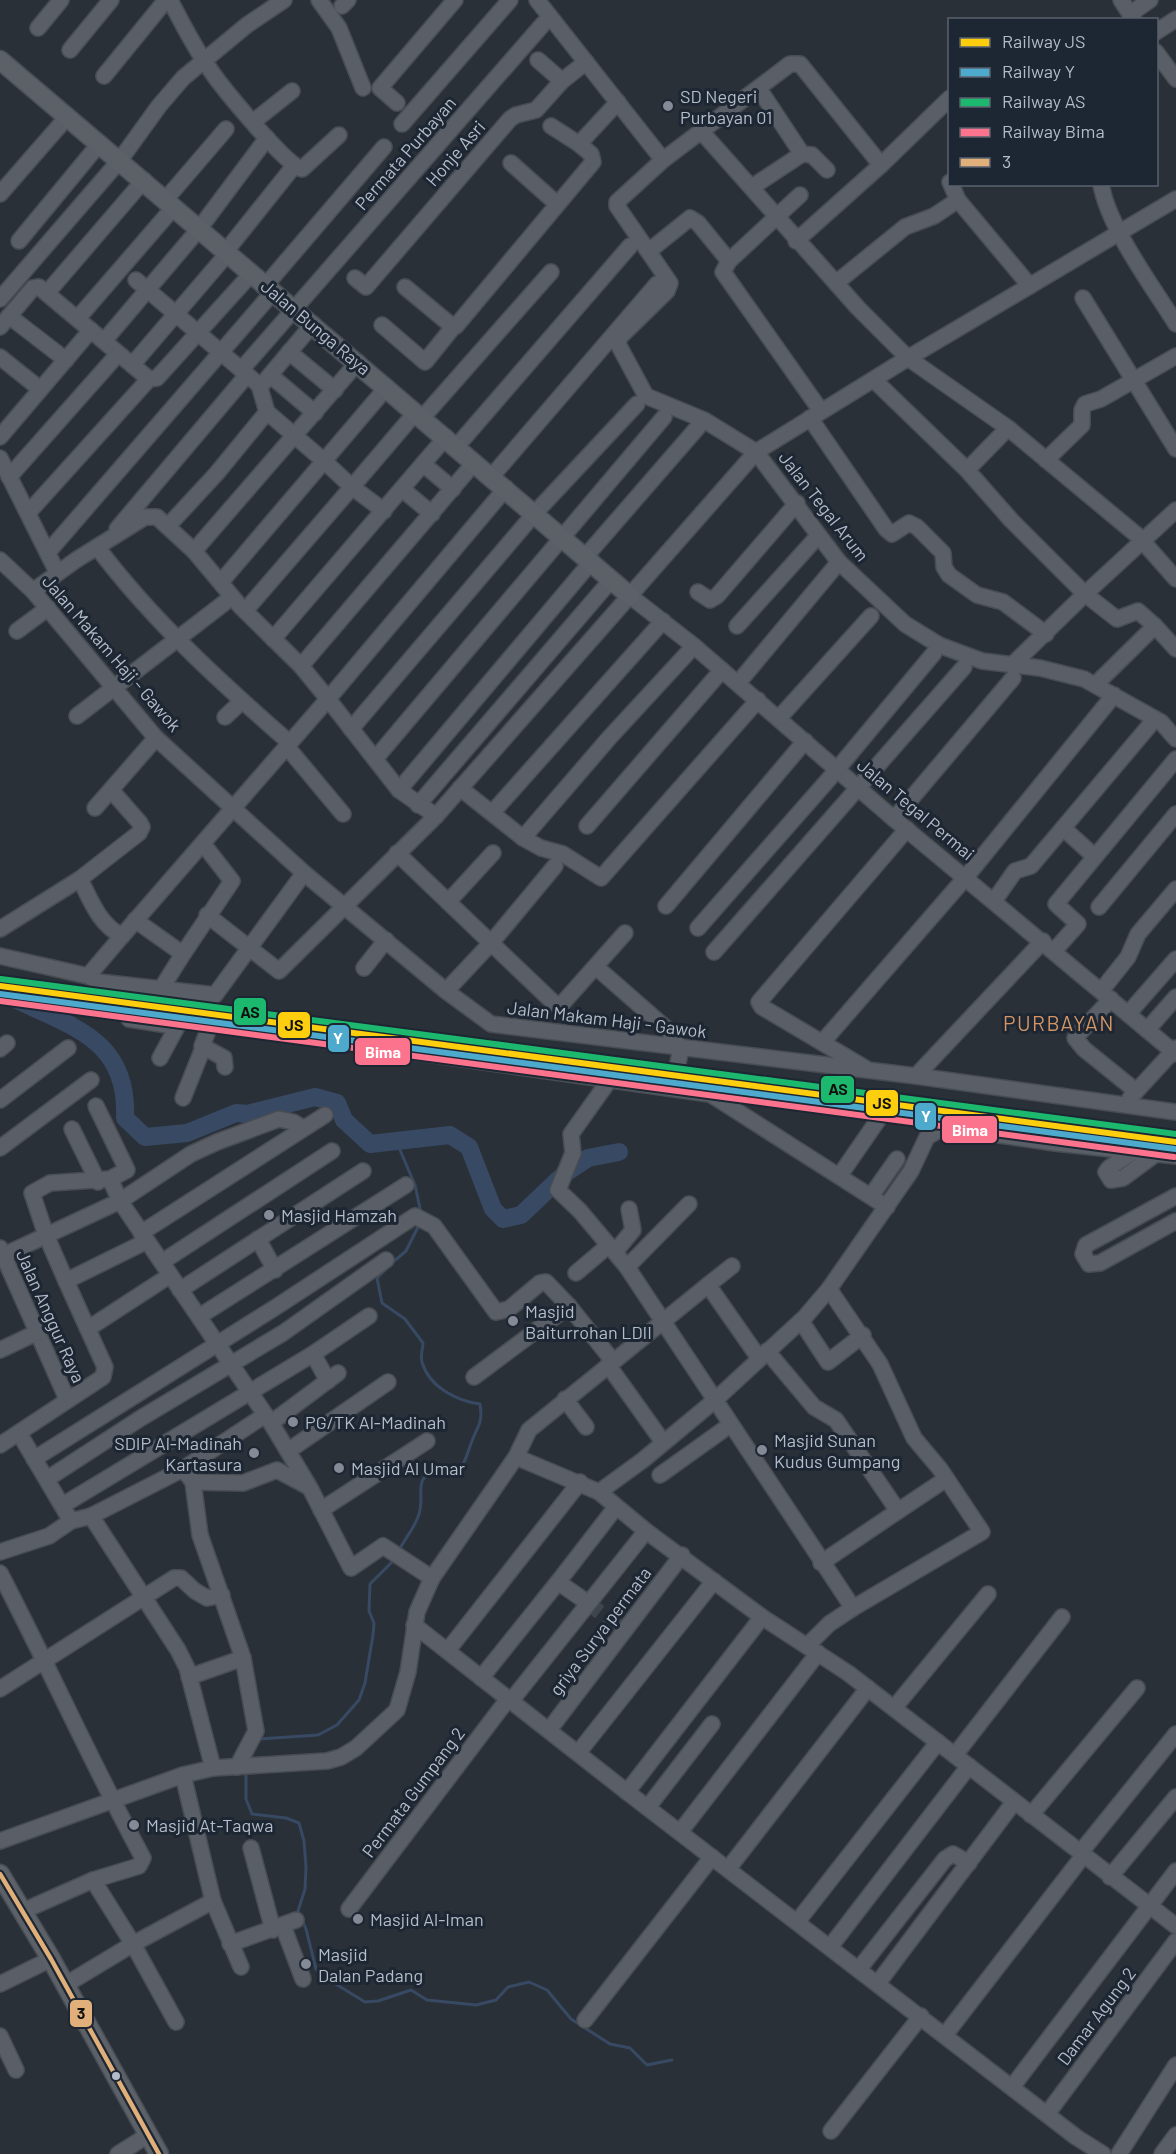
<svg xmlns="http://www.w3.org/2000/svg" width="1176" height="2154" viewBox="0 0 1176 2154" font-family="Barlow,sans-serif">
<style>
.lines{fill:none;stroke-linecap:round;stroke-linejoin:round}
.stream{stroke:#384963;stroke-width:3}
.river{stroke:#384963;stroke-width:18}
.minor-tunnel{stroke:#3f454e;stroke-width:15;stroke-dasharray:15 8;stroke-linecap:butt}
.minor-casing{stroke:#484c53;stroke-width:18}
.major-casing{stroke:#484c55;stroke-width:21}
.minor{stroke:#5a5e66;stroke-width:15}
.major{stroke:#5c6168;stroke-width:18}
.bus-1-casing{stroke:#1d2633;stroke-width:9}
.bus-1{stroke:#e1af79;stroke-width:4.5}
.rail-1-casing{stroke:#1d2633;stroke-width:10}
.rail-2-casing{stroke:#1d2633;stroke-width:10}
.rail-3-casing{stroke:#1d2633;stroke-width:10}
.rail-4-casing{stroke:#1d2633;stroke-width:10}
.rail-1{stroke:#fcce0d;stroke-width:6}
.rail-2{stroke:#4eaacc;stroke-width:6}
.rail-3{stroke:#1cb86e;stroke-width:6}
.rail-4{stroke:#fc738d;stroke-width:6}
.poi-dot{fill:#848b96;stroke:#1d2633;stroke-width:2}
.bus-dot{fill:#b4bcc9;stroke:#1d2633;stroke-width:2}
.labels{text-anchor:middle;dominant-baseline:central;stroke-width:6;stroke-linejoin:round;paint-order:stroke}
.poi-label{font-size:18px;fill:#b4bcc9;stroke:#1d2633;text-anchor:start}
.street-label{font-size:18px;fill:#b4bcc9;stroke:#1d2633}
.quarter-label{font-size:21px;letter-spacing:1.5px;fill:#d59563;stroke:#1d2633}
.line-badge{stroke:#1d2633;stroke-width:2}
.badge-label{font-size:16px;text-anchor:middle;font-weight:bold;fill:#fff}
.pale-badge-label{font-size:16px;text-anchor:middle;font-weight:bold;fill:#111}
</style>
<rect width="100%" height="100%" fill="#2a3038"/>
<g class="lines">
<g class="stream">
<path d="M 397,1143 L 415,1185 L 421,1213"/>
<path d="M 392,1263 L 406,1251 L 419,1225"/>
<path d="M 385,1270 L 377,1278 L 382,1303 L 405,1319 L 423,1343 C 423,1348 420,1356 422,1362 C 429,1387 457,1401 480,1404 C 483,1423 478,1425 472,1441 C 465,1458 466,1472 444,1474 L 437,1469 C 410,1480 427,1495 418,1517 C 414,1528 405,1539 399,1550"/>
<path d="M 259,1739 L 318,1735 L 337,1725 L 359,1700 L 365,1683 L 373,1635 L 374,1623 L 369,1611 L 370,1584 L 395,1559"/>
<path d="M 246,1770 L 246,1799 L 252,1814 L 286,1818 L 299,1823 L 304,1841 L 306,1867 L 305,1889 L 298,1911 L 306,1929 L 316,1969 L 321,1975 L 365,2002 L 378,2001 L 411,1990 L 427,2000 L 476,2005 L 496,2000 L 508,1987 L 529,1982 L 547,1990 L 571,2019 L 610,2044 L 630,2048 L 647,2065 L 672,2060"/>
</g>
<g class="river">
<path d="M 0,991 C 60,1025 129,1032 125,1118 L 145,1137 L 187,1133 L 236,1113 L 247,1114 L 315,1097 L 337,1103 L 344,1120 L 370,1144 L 450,1135 L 469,1147 L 493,1209 L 503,1219 L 521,1215 L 559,1179"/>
<path d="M 564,1174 L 588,1158 L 619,1152"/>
</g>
<path class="minor-tunnel" d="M 588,1603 L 624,1631"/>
<g class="minor-casing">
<g id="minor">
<path d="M 170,0 C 182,23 194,47 209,68 C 220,85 288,168 302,169 L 339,135"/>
<path d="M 319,0 L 339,28 L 363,88"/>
<path d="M 537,0 L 663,160"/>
<path d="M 1121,0 L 1134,20"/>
<path d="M 342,6 L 348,0"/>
<path d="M 1130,14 L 1150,0"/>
<path d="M 38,28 L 61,0"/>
<path d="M 1156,32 L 1176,19"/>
<path d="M 70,50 L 111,0"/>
<path d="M 1156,52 L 1176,79"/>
<path d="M 538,60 L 562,81"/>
<path d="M 104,76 L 166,0"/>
<path d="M 759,89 L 802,154 L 812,155 L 827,170"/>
<path d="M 950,98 L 881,165 L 800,64 L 790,64 L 663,160 L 617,202 L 617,206 L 670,283 L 667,291 L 620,337 L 618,344 L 646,396 L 704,420 L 756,452 L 839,562 L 905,624 L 939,645 L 982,661 L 1040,668 L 1084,679 L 1161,722 L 1176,739"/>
<path d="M 397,103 L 380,88 L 455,0"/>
<path d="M 253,122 L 292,91"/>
<path d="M 402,124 L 510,0"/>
<path d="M 551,126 L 579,144"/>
<path d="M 701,131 L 858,308 L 908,358 L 1008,428 L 1138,536 L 1176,579"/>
<path d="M 511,163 L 557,204"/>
<path d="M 950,182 L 958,200 L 1030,286"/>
<path d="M 1101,184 C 1108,227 1153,287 1176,324"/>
<path d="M 752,187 L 802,154"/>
<path d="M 0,194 L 68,116"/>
<path d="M 800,195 L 729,261 L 723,272 L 821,411"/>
<path d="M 166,199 L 226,129"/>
<path d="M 19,241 L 100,143"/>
<path d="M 796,241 L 881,165"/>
<path d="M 226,251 L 294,166"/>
<path d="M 649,251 L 690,218 L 698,223 L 729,261"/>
<path d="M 355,278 L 366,287 L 510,119 L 516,115 L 536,110 L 562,81 L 586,62"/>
<path d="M 136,280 L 259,385 L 267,412 L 324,461 L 387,387"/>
<path d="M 836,283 L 905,227 L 934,216 L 958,200"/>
<path d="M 266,285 L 384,147"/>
<path d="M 405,287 L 452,326 L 456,326 L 593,162 L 591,154 L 579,144 L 618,102"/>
<path d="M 47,293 L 144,180"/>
<path d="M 1083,298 L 1176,449"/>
<path d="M 0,299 L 120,160 L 159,106 L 183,78 L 247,25 L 284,0"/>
<path d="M 9,316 L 66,360"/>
<path d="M 78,318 L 174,207"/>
<path d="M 382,325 L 425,362 L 454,326"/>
<path d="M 0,327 L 33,288 L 39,287 L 149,379"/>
<path d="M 104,341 L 199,229 L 267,138"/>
<path d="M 289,352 L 335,390"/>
<path d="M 0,357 L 40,389"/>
<path d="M 132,365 L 228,253"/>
<path d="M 241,370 L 544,23"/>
<path d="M 270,375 L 315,413"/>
<path d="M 874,380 L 967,470 L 1011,520 L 1085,594 L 1012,665"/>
<path d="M 260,387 L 313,324"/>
<path d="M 423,417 L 551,272"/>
<path d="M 810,418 L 886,529 L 892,534 L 909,523 L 917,527 L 943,553 L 944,567 L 949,575 L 977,595 L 1003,602 L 1046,634"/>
<path d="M 0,437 L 91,330"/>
<path d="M 457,446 L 630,246"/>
<path d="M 0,458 L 57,572"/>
<path d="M 1046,460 L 1082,425 L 1082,410 L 1085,404 L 1101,399 L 1176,356"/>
<path d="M 423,464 L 453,489"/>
<path d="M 967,470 L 1008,428"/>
<path d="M 492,476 L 657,284"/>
<path d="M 9,477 L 118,354"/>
<path d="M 402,489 L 432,514"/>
<path d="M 384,511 L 352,487 L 416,412"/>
<path d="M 28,513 L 149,379 L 157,378 L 251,274"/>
<path d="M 168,526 L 217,473 L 267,412"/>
<path d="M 117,529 L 247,375"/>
<path d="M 97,547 C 153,621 220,682 290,743"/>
<path d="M 49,551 L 273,292"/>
<path d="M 194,551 L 358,362"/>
<path d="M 586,556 L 698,427"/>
<path d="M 0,560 L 33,591 L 156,738 L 304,873 L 446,991 L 491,1024 L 916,1076 L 1176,1112"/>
<path d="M 221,582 L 324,461 L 352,487 L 245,611"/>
<path d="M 33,591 L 76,560 L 145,517 L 157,517 L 194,551 L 240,606 L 301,666 L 475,462"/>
<path d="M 698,592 L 710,600 L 717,596 L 797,503"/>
<path d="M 630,596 L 694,646 L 894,819 L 1176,1054"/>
<path d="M 737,626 L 818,536"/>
<path d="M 1155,626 L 1138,611 L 1117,619 L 1085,594 L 1176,510"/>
<path d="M 17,631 L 48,608"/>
<path d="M 273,639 L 446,437"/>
<path d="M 301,666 L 328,699 L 506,488"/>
<path d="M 738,683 L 839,562"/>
<path d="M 1096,684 L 1155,626 L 1176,649"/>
<path d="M 77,716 L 232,597"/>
<path d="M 225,717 L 242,701"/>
<path d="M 779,718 L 871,616"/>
<path d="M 351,729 L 535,513 L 637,404"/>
<path d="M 287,747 L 343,814"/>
<path d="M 375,759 L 664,417"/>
<path d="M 460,788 L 523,838 L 541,848 L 563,854 L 601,878 L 758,700"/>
<path d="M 399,790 L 592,561"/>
<path d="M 418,805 L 612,579"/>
<path d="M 95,808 L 156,738"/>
<path d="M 492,813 L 663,621"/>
<path d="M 894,819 L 1013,678"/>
<path d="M 587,826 L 722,670"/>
<path d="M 1063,828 L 1094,856"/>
<path d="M 523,838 L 610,737 L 694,646"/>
<path d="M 397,853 L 491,943 L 555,866"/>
<path d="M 80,879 C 91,901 99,924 122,936 L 88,976"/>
<path d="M 994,901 L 1015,871 L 1031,866 L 1155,719"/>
<path d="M 448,902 L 493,853"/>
<path d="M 666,906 L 805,741"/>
<path d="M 1099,907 L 1176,814"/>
<path d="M 207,915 L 279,971 L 436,816 L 756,452 L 908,358 L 1176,199"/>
<path d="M 135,920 L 183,954 L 232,881 L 204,845"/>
<path d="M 698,928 L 829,779 L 934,653"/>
<path d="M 0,929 L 80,879 L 139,833 L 142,827 L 140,823 L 111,790"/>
<path d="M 122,936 L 328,699 L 399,790 L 436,816"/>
<path d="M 1054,951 L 1078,924 L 1056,904 L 1176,759"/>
<path d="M 714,952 L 964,667"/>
<path d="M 0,956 L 88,976 L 99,982 L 215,995 L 304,873"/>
<path d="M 596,967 L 668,1030 L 681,1048 L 673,1088"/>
<path d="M 364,968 L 386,940"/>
<path d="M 161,989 L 183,954"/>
<path d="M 446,991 L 491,943 L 555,1004 L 561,1005 L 625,933"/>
<path d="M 1101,991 L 1128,957 L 1138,934 L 1176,889"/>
<path d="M 1111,999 L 1075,1038 L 1084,1049 L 1136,1091"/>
<path d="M 1128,1014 L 1176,959"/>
<path d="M 129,1019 L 174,1026 L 187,1020 L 710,1094 L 887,1207"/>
<path d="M 211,1023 L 202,1046 L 224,1058 L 225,1067"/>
<path d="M 1147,1030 L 1176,997"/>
<path d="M 827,1037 L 966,877 L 1114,695"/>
<path d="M 0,1049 L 7,1043"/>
<path d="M 160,1058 L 179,1023"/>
<path d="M 865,1068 L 762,1007 L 759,1002 L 907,829"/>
<path d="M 916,1076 L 1043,941"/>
<path d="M 608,1082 L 571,1134 L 573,1153 L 558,1190 L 580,1211 L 627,1267 L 853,1608 L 829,1624 L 807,1646"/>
<path d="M 183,1098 L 203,1048"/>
<path d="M 1130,1098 L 1176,1048"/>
<path d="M 0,1100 L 68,1048"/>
<path d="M 96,1106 L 127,1170 L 110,1179"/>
<path d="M 72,1129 L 98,1182"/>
<path d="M 0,1148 L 91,1080"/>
<path d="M 1134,1151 L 1109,1168 L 1106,1172 L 1111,1180 L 1123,1178 L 1157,1153"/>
<path d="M 840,1175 L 887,1107"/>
<path d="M 871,1196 L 897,1159"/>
<path d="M 1176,1196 L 1086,1245 L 1083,1254 L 1089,1264 L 1100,1263 L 1176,1221"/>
<path d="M 141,1233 L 325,1115"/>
<path d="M 258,1239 L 275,1270"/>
<path d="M 0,1248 L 67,1399"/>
<path d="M 615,1252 L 633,1230 L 629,1209"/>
<path d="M 0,1257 L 120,1201 L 191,1154 L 217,1142 L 279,1119 L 293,1122 L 303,1128"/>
<path d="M 162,1262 L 332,1151"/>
<path d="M 627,1267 L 689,1204"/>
<path d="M 576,1273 L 609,1245"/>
<path d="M 66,1281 L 46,1235 L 32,1193 L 50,1183 L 110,1179 L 120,1201 L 271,1423 L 310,1488 L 351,1568 L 383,1546 L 432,1578"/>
<path d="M 708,1285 L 732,1266"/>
<path d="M 829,1289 L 880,1364 L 914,1438 L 940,1469 L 982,1532 L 853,1608"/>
<path d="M 180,1290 L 363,1171"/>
<path d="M 200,1316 L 406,1185"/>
<path d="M 801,1321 L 828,1362 L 863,1335"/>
<path d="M 89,1328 L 169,1276"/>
<path d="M 0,1350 L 38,1332"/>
<path d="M 767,1351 L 814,1407 L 836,1420 L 898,1511 L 821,1563"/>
<path d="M 313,1354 L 328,1381"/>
<path d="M 608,1365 L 663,1442"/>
<path d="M 474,1377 L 569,1306"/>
<path d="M 565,1399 L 586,1427"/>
<path d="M 271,1423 L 338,1373"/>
<path d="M 19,1433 L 71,1521 L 91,1516 L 178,1650 L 187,1668 L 213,1768"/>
<path d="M 0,1445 L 103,1377 L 105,1367 L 66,1281 L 147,1241"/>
<path d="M 288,1451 L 388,1382"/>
<path d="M 516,1457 L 599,1492 L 646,1531 L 762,1617 L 848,1673 L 1176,1926"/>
<path d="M 34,1459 L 276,1307 L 415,1216 L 434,1226 L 496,1312 L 509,1309 L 540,1283 L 546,1282 L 569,1306 L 613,1361"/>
<path d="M 183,1469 L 265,1415"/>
<path d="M 660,1475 L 730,1425"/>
<path d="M 47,1479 L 141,1418 L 283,1333 L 386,1260"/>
<path d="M 193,1482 L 243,1483 L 277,1470 L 307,1486"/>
<path d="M 599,1492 L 643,1460 L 714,1401 L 805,1317 L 829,1289 L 911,1171 L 927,1137 L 944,1127 L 1055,1143 L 1176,1156"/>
<path d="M 63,1505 L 313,1354 L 369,1316"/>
<path d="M 321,1510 L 427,1441"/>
<path d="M 898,1511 L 946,1479"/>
<path d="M 91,1516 L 183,1469 L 193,1482 L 200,1535 L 243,1658 L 256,1731 L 237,1767"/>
<path d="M 0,1552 L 49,1536 L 71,1521"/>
<path d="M 0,1573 C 49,1667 92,1764 143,1858 L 139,1866 L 93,1880 L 23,1911"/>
<path d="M 588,1603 L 558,1582 L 616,1507"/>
<path d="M 414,1625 L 627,1792 L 1076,2137 L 1103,2154"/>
<path d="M 448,1650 L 580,1482"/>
<path d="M 189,1677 L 243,1658"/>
<path d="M 481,1678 L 558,1582"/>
<path d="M 0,1689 L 174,1578 L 181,1578 L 195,1591 L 207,1598 L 222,1595"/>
<path d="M 511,1701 L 646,1531"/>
<path d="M 894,1708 L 988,1594"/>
<path d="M 549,1730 L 682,1555"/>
<path d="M 578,1753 L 714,1581"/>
<path d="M 955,1755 L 1062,1617"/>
<path d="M 183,1775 L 213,1901 L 241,1967"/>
<path d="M 627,1792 L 762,1617"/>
<path d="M 648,1807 L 712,1724"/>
<path d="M 1031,1815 L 1137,1688"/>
<path d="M 680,1832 L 818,1653"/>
<path d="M 0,1841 L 183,1775 L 213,1768 L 327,1761 L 341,1757 L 356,1748 L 397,1710 L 408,1672 L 417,1612 L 432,1578 L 516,1457 L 529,1430 L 708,1285 L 759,1358"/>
<path d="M 251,1848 L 273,1930"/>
<path d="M 1080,1853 L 1176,1734"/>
<path d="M 728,1869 L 868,1688"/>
<path d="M 1110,1877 L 1176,1797"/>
<path d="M 349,1909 L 508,1699"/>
<path d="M 797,1922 L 938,1742"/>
<path d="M 283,1926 L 303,1979"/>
<path d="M 230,1944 L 296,1920"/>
<path d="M 830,1947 L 969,1766"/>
<path d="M 859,1969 L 945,1859 L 953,1854 L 969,1863"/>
<path d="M 878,1983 L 1014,1802"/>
<path d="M 0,1984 L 51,1959"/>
<path d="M 65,1985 L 133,1944 L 93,1880"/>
<path d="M 585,2020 L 712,1857"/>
<path d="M 176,2022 L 133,1944 L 213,1901"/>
<path d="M 945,2035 L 1083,1856"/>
<path d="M 0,2036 L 16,2070"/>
<path d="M 1012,2087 L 1176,1871"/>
<path d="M 1047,2114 L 1176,1941"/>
<path d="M 831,2131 L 921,2016"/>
<path d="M 118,2154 L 148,2135"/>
<path d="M 1119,2154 L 1176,2065"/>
<path d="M 1162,2154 L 1176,2135"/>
</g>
</g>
<g class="major-casing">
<g id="major">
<path d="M 0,60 L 630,596"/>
<path d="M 0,1874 L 51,1959 L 159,2154"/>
</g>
</g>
<use href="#minor" class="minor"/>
<use href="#major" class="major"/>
<g class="bus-1-casing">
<path id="bus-1" d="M 0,1874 L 51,1959 L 159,2154"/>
</g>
<use href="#bus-1" class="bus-1"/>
<g class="rail-1-casing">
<path id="rail-1" d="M 0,986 L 1176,1142"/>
</g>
<g class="rail-2-casing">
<path id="rail-2" d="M 0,994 L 1175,1149"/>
</g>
<g class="rail-3-casing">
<path id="rail-3" d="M 1,979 L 1176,1134"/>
</g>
<g class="rail-4-casing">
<path id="rail-4" d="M 0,1001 L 1174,1157"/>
</g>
<use href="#rail-1" class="rail-1"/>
<use href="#rail-2" class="rail-2"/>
<use href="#rail-3" class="rail-3"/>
<use href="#rail-4" class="rail-4"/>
</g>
<g class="poi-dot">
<circle cx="668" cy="106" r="6"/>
<circle cx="269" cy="1215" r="6"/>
<circle cx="513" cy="1321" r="6"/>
<circle cx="293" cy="1422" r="6"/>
<circle cx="762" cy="1450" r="6"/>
<circle cx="254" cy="1453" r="6"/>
<circle cx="339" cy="1468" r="6"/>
<circle cx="134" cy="1825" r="6"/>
<circle cx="358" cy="1919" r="6"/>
<circle cx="306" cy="1964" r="6"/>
</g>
<circle class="bus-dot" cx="116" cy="2076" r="5"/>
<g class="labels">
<g class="poi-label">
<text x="680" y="96">SD Negeri<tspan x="680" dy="21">Purbayan 01</tspan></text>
<text x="281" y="1215">Masjid Hamzah</text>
<text x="525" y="1311">Masjid<tspan x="525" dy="21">Baiturrohan LDII</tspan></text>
<text x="305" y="1422">PG/TK Al-Madinah</text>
<text x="774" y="1440">Masjid Sunan<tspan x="774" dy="21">Kudus Gumpang</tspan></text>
<text x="242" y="1443" text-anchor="end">SDIP Al-Madinah<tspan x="242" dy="21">Kartasura</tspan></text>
<text x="351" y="1468">Masjid Al Umar</text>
<text x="146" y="1825">Masjid At-Taqwa</text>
<text x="370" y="1919">Masjid Al-Iman</text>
<text x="318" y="1954">Masjid<tspan x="318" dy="21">Dalan Padang</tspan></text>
</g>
<g class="street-label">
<text transform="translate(405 153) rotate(-49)">Permata Purbayan</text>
<text transform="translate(455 153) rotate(-49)">Honje Asri</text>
<text transform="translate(316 327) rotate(40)">Jalan Bunga Raya</text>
<text transform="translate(824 506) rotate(52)">Jalan Tegal Arum</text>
<text transform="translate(112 653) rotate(49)">Jalan Makam Haji - Gawok</text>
<text transform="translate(916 809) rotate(40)">Jalan Tegal Permai</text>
<text transform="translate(607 1019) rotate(7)">Jalan Makam Haji - Gawok</text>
<text transform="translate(51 1316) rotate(66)">Jalan Anggur Raya</text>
<text transform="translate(600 1631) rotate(-53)">griya Surya permata</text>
<text transform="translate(413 1792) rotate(-53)">Permata Gumpang 2</text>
<text transform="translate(1096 2016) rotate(-53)">Damar Agung 2</text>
</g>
<g class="quarter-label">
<text x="1059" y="1022">PURBAYAN</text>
</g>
</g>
<g class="line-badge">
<rect x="233" y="997" width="34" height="29" rx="6" fill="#1cb86e"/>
<rect x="277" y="1011" width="34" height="28" rx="6" fill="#fcce0d"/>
<rect x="327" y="1024" width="23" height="29" rx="6" fill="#4eaacc"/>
<rect x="354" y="1037" width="57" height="29" rx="6" fill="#fc738d"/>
<rect x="820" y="1075" width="35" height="29" rx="6" fill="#1cb86e"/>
<rect x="865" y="1089" width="34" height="28" rx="6" fill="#fcce0d"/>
<rect x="914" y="1102" width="23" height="29" rx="6" fill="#4eaacc"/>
<rect x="941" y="1115" width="57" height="29" rx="6" fill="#fc738d"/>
<rect x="69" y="1999" width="24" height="29" rx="6" fill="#e1af79"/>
</g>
<g class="badge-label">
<text x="338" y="1044">Y</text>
<text x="383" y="1058">Bima</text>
<text x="926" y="1122">Y</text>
<text x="970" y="1136">Bima</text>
</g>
<g class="pale-badge-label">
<text x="250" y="1018">AS</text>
<text x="294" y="1031">JS</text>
<text x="838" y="1095">AS</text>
<text x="882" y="1109">JS</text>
<text x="81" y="2019">3</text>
</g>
<rect x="948" y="18" width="210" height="168" fill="#1d2633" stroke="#59626f" stroke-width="1.5"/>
<rect x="960" y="38" width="30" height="9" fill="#fcce0d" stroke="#59626f" stroke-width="1.5"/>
<text x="1002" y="48" font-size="18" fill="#b4bcc9">Railway JS</text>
<rect x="960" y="68" width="30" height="9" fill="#4eaacc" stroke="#59626f" stroke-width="1.5"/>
<text x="1002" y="78" font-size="18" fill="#b4bcc9">Railway Y</text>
<rect x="960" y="98" width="30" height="9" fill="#1cb86e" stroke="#59626f" stroke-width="1.5"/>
<text x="1002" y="108" font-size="18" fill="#b4bcc9">Railway AS</text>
<rect x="960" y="128" width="30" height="9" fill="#fc738d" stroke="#59626f" stroke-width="1.5"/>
<text x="1002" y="138" font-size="18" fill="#b4bcc9">Railway Bima</text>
<rect x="960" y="158" width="30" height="9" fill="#e1af79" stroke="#59626f" stroke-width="1.5"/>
<text x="1002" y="168" font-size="18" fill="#b4bcc9">3</text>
</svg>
